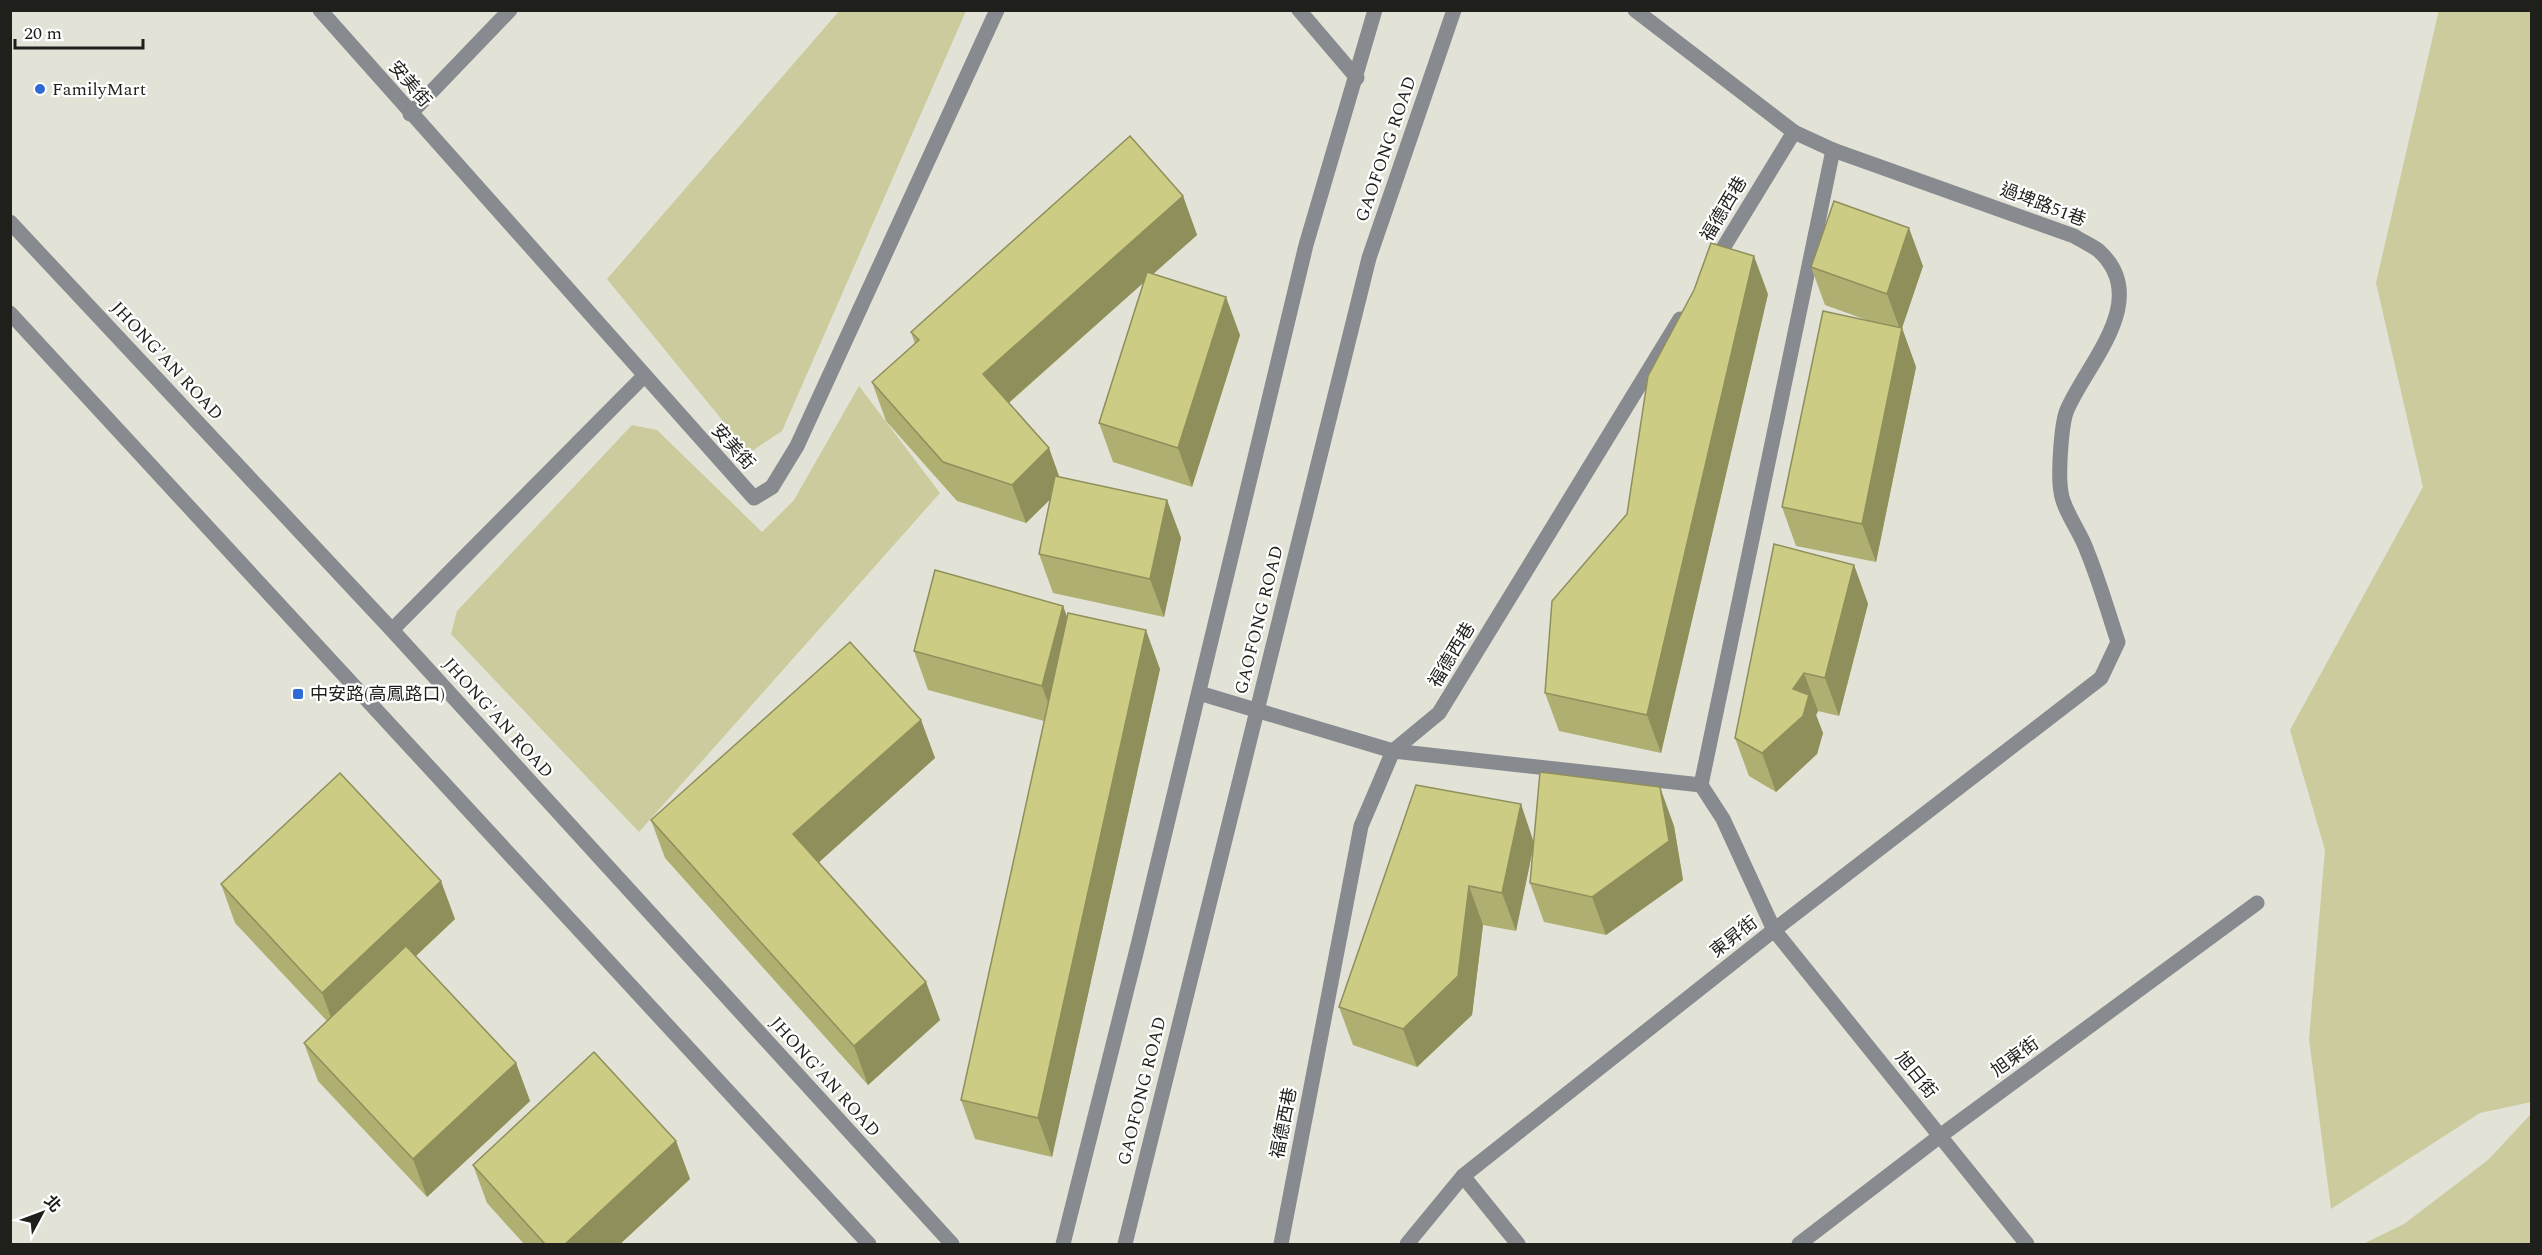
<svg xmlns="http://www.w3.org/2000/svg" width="2542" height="1255" viewBox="0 0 2542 1255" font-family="Spectral,'Noto Sans TC',serif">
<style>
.green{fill:#cbcb9d}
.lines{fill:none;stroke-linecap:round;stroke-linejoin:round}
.minor{stroke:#878a8e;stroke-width:15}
.wall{fill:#afaf72}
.shaded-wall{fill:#8f8f5c}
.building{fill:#cccc84;stroke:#8f8f5c;stroke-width:1.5}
.poi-dot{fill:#2e6ad7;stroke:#fff;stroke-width:2}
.labels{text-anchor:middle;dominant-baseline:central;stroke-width:4.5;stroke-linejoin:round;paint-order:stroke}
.street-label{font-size:18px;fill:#1f1f1b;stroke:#fff}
.poi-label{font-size:18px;fill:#1f1f1b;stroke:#fff;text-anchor:start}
</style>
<rect width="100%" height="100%" fill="#e2e3d6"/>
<g class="green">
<path d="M 840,10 L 966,11 L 782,431 L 749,453 L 607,279 Z"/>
<path d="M 2439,10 L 2531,11 L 2531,1102 L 2480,1113 L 2331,1209 L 2309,1039 L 2325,850 L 2290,730 L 2423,487 L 2376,283 Z"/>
<path d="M 859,386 L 940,493 L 639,832 L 451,634 L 457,611 L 632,425 L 657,430 L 762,532 L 794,500 Z"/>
<path d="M 2531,1114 L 2531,1244 L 2363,1244 L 2404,1224 L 2488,1160 Z"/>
</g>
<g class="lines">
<g class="minor">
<path d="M 320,10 L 754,498 L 772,487 L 797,446 L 997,10"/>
<path d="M 1299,10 L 1357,78"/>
<path d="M 410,114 L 510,10"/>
<path d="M 1833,150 L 1701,785 L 1723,819 L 1774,930 L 2027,1244"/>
<path d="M 10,222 L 392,630 L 952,1244"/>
<path d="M 1714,263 L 1794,132"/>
<path d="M 10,313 L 869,1244"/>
<path d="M 392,630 L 643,377"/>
<path d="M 1199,693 L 1393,751 L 1701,785"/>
<path d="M 1463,1176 L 1518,1244"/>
<path d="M 1063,1244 L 1138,945 L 1306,245 L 1375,10"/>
<path d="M 1125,1244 L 1369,258 L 1454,10"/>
<path d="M 1281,1244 L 1361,826 L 1393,751 L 1439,713 L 1680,319"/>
<path d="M 1407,1244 L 1463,1176 L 1774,930 L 2101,678 L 2118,642 C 2108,612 2099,580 2087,551 C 2081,533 2063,510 2061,492 C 2058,476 2061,424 2067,410 C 2087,363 2153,299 2098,250 C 2091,245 2082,241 2074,236 L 1833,150 L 1794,132 L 1635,10"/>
<path d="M 1799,1244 L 1940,1136 L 2257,903"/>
</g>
</g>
<g class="wall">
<path d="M 1183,196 L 1197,235 L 1153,274 L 1240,335 L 1192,487 L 1113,462 L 1099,423 L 1143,283 L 1009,403 L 1049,448 L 1059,477 L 1167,500 L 1181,538 L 1164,617 L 1053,593 L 1039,554 L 1050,499 L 1026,523 L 957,501 L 886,421 L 872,382 L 915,344 L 911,332 Z"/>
<path d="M 1923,266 L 1902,328 L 1916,367 L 1876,562 L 1796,546 L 1782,507 L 1872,322 L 1825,305 L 1811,267 Z"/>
<path d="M 1768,294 L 1661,753 L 1559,731 L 1545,693 L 1627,514 Z"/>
<path d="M 1854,565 L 1868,604 L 1839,716 L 1818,711 L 1816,715 L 1823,733 L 1817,754 L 1776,792 L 1749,776 L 1735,738 Z"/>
<path d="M 1063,606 L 1067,617 L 1160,669 L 1052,1157 L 975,1139 L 961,1100 L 1044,721 L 928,690 L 914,651 Z"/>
<path d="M 921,720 L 935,758 L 819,862 L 926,982 L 940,1020 L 868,1085 L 665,858 L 651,820 Z"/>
<path d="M 1416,785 L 1534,841 L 1674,826 L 1683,880 L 1606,935 L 1544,922 L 1530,883 L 1533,849 L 1516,931 L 1483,925 L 1472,1015 L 1417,1067 L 1353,1045 L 1339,1007 Z"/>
<path d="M 221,884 L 455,919 L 416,956 L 516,1063 L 530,1101 L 427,1197 L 318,1081 L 304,1043 L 327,1021 L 235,923 Z"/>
<path d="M 676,1141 L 690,1179 L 619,1245 L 525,1245 L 487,1203 L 473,1165 Z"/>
</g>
<g class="shaded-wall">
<path d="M 1183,196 L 1197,235 L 997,413 L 983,374 Z"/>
<path d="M 1909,228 L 1923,266 L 1902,328 L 1916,367 L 1876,562 L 1862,524 L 1901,332 L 1887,294 Z"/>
<path d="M 1754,256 L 1768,294 L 1661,753 L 1647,715 Z"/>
<path d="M 1226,297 L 1240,335 L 1192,487 L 1178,448 Z"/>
<path d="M 1049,448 L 1063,487 L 1026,523 L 1012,485 Z"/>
<path d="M 1167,500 L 1181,538 L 1164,617 L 1150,579 Z"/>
<path d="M 1854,565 L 1868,604 L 1839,716 L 1825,678 Z"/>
<path d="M 1063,606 L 1077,644 L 1056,725 L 1042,686 Z"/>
<path d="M 1146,630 L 1160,669 L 1052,1157 L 1038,1118 Z"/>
<path d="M 1804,673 L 1818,711 L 1816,715 L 1823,733 L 1817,754 L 1776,792 L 1762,753 L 1793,689 Z"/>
<path d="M 921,720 L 935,758 L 807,873 L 793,834 Z"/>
<path d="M 1660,787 L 1674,826 L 1683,880 L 1606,935 L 1592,897 Z"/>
<path d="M 1521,804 L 1534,843 L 1516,931 L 1502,893 Z"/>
<path d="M 441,881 L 455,919 L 336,1031 L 322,993 Z"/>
<path d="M 1469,886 L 1483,925 L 1472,1015 L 1417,1067 L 1403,1029 Z"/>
<path d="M 926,982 L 940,1020 L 868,1085 L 854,1046 Z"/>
<path d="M 516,1063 L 530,1101 L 427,1197 L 413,1159 Z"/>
<path d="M 676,1141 L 690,1179 L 619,1245 L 564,1245 Z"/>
</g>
<g class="building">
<path d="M 1130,136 L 1183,196 L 983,374 L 1049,448 L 1012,485 L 943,462 L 872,382 L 919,340 L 911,332 Z"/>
<path d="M 1834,201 L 1909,228 L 1887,294 L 1811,267 Z"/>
<path d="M 1711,243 L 1754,256 L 1647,715 L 1545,693 L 1552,601 L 1627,514 L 1648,376 L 1694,290 Z"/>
<path d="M 1147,272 L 1226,297 L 1178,448 L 1099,423 Z"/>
<path d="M 1823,311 L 1902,328 L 1862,524 L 1782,507 Z"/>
<path d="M 1055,476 L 1167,500 L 1150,579 L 1039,554 Z"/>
<path d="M 1774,544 L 1854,565 L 1825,678 L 1804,673 L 1793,689 L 1809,695 L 1803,716 L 1762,753 L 1735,738 Z"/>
<path d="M 935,570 L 1063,606 L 1042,686 L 914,651 Z"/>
<path d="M 1068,613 L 1146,630 L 1038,1118 L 961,1100 Z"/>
<path d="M 850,642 L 921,720 L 793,834 L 926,982 L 854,1046 L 651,820 Z"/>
<path d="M 1540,772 L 1660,787 L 1669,841 L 1592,897 L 1530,883 Z"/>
<path d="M 340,773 L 441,881 L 322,993 L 221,884 Z"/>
<path d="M 1416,785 L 1521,804 L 1502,893 L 1469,886 L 1458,976 L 1403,1029 L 1339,1007 Z"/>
<path d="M 406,946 L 516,1063 L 413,1159 L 304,1043 Z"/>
<path d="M 594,1052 L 676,1141 L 564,1245 L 546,1245 L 473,1165 Z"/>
</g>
<g class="poi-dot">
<circle cx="40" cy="89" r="6"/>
<rect x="292" y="688" width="12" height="12" rx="3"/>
</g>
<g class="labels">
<g class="street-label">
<text transform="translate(410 84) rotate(49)">安美街</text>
<text transform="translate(1386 149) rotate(-71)">GAOFONG ROAD</text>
<text transform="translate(2043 205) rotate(21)">過埤路51巷</text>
<text transform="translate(1724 209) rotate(-59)">福德西巷</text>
<text transform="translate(167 361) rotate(47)">JHONG'AN ROAD</text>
<text transform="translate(733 447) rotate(48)">安美街</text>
<text transform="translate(1259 620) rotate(-76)">GAOFONG ROAD</text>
<text transform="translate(1452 655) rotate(-59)">福德西巷</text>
<text transform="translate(498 718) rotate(48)">JHONG'AN ROAD</text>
<text transform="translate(1734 937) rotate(-38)">東昇街</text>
<text transform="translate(2015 1057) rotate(-36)">旭東街</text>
<text transform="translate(1916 1075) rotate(51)">旭日街</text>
<text transform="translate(825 1077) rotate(48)">JHONG'AN ROAD</text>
<text transform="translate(1142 1091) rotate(-76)">GAOFONG ROAD</text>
<text transform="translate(1284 1123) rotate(-79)">福德西巷</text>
</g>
<g class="poi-label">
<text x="52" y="89">FamilyMart</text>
<text x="310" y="694">中安路(高鳳路口)</text>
</g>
</g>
<rect width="2542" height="1255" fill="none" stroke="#1f1f1b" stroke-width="24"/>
<g transform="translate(42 1213) rotate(49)" stroke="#ffffff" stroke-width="4.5" paint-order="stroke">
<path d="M0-4.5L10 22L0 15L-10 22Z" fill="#1f1f1b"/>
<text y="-9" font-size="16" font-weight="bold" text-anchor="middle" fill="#1f1f1b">北</text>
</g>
<path d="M15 39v9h128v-9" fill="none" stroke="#1f1f1b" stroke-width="3"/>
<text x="24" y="39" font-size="18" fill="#1f1f1b" stroke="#ffffff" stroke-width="4.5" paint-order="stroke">20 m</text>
</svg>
